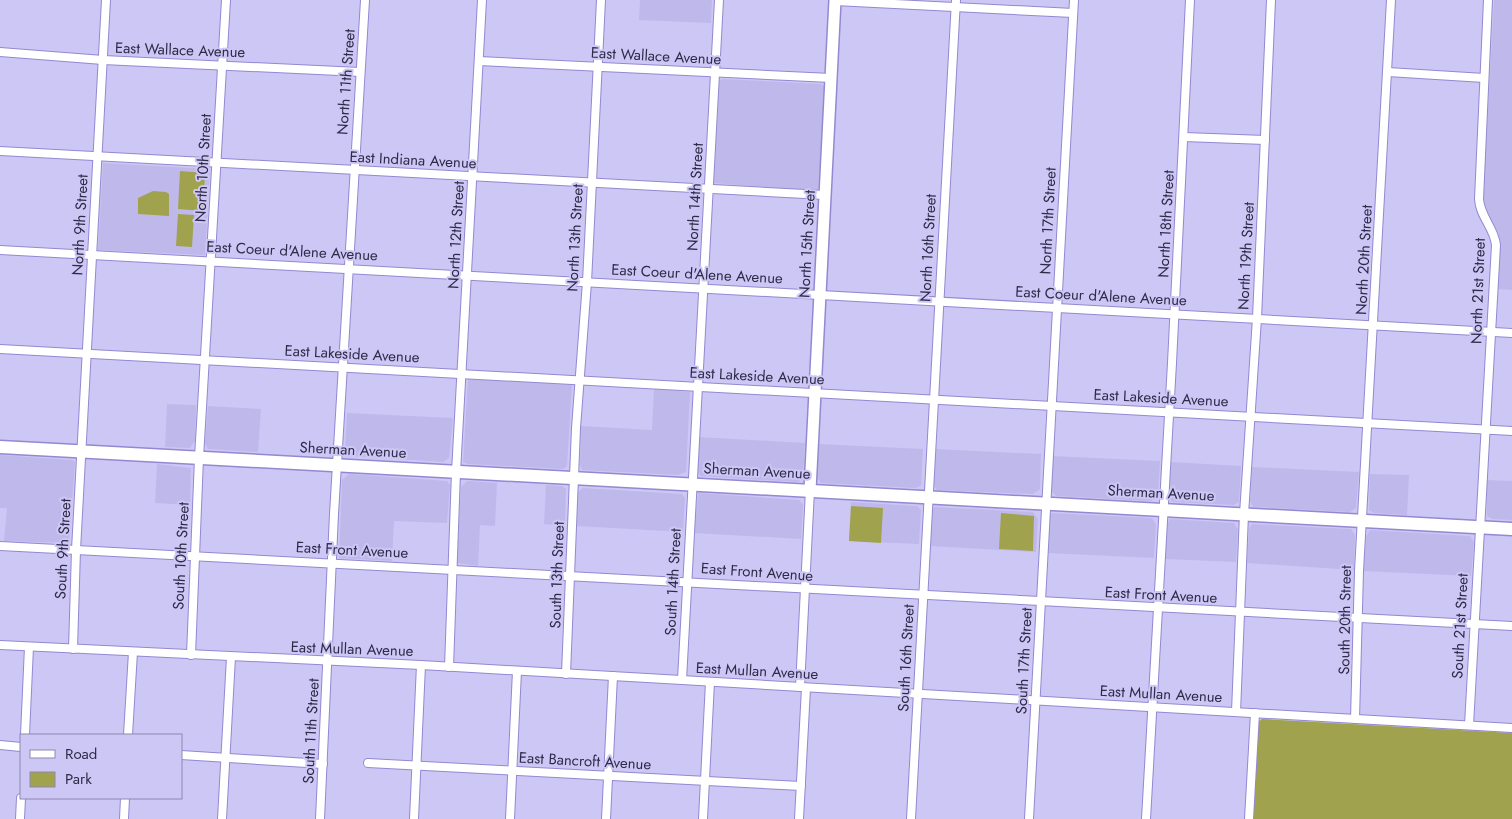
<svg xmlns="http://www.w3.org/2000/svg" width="1512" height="819" viewBox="0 0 1512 819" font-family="Jost,sans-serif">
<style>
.built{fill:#bfb9eb}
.green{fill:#a1a24d}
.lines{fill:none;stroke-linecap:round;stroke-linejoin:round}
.minor-casing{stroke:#9388d2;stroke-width:10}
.secondary-casing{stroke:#9388d2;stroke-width:14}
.primary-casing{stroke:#9388d2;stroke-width:15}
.minor{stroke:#fff;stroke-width:8}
.secondary{stroke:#fff;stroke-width:11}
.primary{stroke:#fff;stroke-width:12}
.labels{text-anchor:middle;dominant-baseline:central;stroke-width:4;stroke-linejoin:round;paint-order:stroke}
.street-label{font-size:15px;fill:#2f2a48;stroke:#cdc7f6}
</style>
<rect width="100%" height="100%" fill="#cdc7f6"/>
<g class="built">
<path d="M 640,0 L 712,0 L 711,23 L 639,20 Z"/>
<path d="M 1494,0 L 1512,0 L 1512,290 L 1497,289 L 1499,234 L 1484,206 L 1483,199 Z"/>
<path d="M 722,79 L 821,84 L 826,87 L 818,189 L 814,191 L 714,183 L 719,82 Z"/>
<path d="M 103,163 L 210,169 L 205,255 L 98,250 Z"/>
<path d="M 468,379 L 572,385 L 567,466 L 563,469 L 468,464 L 463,462 Z"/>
<path d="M 654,389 L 690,392 L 686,472 L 678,475 L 582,470 L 580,464 L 581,426 L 652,430 Z"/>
<path d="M 167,404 L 196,405 L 195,441 L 190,448 L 165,447 Z"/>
<path d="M 208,406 L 261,409 L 258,452 L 208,449 L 205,443 Z"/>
<path d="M 347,413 L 453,418 L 449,458 L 443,462 L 349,456 L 345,452 Z"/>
<path d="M 699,437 L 805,443 L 803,477 L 799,482 L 700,476 L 697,470 Z"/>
<path d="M 819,444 L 923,449 L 921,486 L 915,488 L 821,483 L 817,477 Z"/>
<path d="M 934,449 L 1041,454 L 1040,489 L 1033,494 L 937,490 L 933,485 Z"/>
<path d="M 0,455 L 72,460 L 75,462 L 69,543 L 4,541 L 7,508 L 0,508 Z"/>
<path d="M 1052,456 L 1160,461 L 1158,497 L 1151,501 L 1056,496 L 1050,490 Z"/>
<path d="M 1170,462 L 1241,466 L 1239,502 L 1234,505 L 1173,502 L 1168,497 Z"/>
<path d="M 157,464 L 191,468 L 190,505 L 155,503 Z"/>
<path d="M 1252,467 L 1359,472 L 1356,508 L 1350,512 L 1253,507 L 1250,501 Z"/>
<path d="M 349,474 L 447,481 L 450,485 L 447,523 L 394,521 L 392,561 L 339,558 L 342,480 Z"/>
<path d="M 1370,474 L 1409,475 L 1407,515 L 1374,513 L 1369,510 Z"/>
<path d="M 1487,480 L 1512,481 L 1512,520 L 1492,519 L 1487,516 Z"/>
<path d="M 467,481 L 497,483 L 495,526 L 480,525 L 478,566 L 457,563 L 461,487 Z"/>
<path d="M 546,485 L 562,486 L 566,489 L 565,526 L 544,524 Z"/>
<path d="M 583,488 L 682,494 L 685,498 L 683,532 L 577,526 L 578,492 Z"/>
<path d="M 698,493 L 799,500 L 803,505 L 801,539 L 694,533 Z"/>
<path d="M 851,502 L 917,506 L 921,510 L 919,544 L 849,541 Z"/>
<path d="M 934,507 L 1033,512 L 1038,519 L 1036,552 L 929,546 L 931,510 Z"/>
<path d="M 1052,513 L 1152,518 L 1156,525 L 1154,558 L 1047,553 L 1049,517 Z"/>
<path d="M 1170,519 L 1234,523 L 1238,530 L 1236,562 L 1165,559 L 1167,524 Z"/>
<path d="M 1252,524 L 1351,529 L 1355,535 L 1354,570 L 1247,563 L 1249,529 Z"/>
<path d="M 1370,530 L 1470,536 L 1474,542 L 1471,576 L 1364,571 L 1366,537 Z"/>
</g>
<g class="green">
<path d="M 180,171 L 205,173 L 203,211 L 178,209 Z"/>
<path d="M 153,191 L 166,192 L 169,194 L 169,216 L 138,214 L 138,198 Z"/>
<path d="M 178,214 L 194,215 L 192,247 L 176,246 Z"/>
<path d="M 851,506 L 883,508 L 881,543 L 849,541 Z"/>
<path d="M 1001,513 L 1034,516 L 1033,551 L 999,549 Z"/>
<path d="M 1262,719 L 1512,733 L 1512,819 L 1253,819 L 1258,722 Z"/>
</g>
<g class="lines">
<g class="minor-casing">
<g id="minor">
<path d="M 835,1 L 1073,13"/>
<path d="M 0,52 L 103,60 L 360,72"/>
<path d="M 479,61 L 831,78"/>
<path d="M 1388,72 L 1484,78"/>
<path d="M 1184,137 L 1265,140"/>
<path d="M 0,151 L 824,195"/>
<path d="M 0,250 L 1512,333"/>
<path d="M 0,349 L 1512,431"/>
<path d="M 0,546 L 1512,626"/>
<path d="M 0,645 L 421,665 L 1512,728"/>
<path d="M 73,649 L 76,550 L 106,0"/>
<path d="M 191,655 L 199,458 L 226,0"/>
<path d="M 449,667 L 456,472 L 482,0"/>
<path d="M 566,674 L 576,428 L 587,282 L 601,0"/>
<path d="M 682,680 L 719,0"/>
<path d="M 800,687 L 810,490"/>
<path d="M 1236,712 L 1244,514 L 1257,318 L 1271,0"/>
<path d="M 1355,719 L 1359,571 L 1391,0"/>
<path d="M 1469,725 L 1496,245 C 1494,227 1480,217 1479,199 L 1488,0"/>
<path d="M 25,735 L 29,647"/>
<path d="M 128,735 L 133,652"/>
<path d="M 0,745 L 21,747"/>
<path d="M 181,755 L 323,764"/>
<path d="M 368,763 L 801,786"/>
<path d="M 20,819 L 21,798"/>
<path d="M 124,819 L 125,798"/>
<path d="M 222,819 L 231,657"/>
<path d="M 320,819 L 334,514 L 365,0"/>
<path d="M 414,819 L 421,665"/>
<path d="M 510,819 L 517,671"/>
<path d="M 606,819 L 613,676"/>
<path d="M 703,819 L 710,682"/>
<path d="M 799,819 L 806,688"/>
<path d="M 911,819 L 956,0"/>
<path d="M 1029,819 L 1074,0"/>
<path d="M 1146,819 L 1172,363 L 1190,0"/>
<path d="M 1249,819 L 1255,713"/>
</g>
</g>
<g class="secondary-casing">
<path id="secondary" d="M 810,490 L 835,0"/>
</g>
<g class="primary-casing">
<path id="primary" d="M 0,447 L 1512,529"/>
</g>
<use href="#minor" class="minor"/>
<use href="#secondary" class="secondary"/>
<use href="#primary" class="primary"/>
</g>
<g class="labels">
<g class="street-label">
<text transform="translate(180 50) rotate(2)">East Wallace Avenue</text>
<text transform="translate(656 56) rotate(3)">East Wallace Avenue</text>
<text transform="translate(346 82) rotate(-86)">North 11th Street</text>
<text transform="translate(413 160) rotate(3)">East Indiana Avenue</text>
<text transform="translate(203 168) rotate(-87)">North 10th Street</text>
<text transform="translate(695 197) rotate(-87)">North 14th Street</text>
<text transform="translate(1048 221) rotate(-87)">North 17th Street</text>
<text transform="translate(1166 224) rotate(-87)">North 18th Street</text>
<text transform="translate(80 225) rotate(-87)">North 9th Street</text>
<text transform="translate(456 235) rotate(-87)">North 12th Street</text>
<text transform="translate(575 238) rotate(-87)">North 13th Street</text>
<text transform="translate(807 244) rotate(-87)">North 15th Street</text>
<text transform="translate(928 248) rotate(-87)">North 16th Street</text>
<text transform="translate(292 251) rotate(3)">East Coeur d'Alene Avenue</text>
<text transform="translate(1246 256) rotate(-87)">North 19th Street</text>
<text transform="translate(1364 260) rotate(-87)">North 20th Street</text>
<text transform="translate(697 274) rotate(3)">East Coeur d'Alene Avenue</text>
<text transform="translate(1478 291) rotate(-88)">North 21st Street</text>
<text transform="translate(1101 296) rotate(3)">East Coeur d'Alene Avenue</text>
<text transform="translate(352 354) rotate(3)">East Lakeside Avenue</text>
<text transform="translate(757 376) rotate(3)">East Lakeside Avenue</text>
<text transform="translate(1161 398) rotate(3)">East Lakeside Avenue</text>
<text transform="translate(353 450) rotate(3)">Sherman Avenue</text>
<text transform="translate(757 471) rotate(3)">Sherman Avenue</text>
<text transform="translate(1161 493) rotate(3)">Sherman Avenue</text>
<text transform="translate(63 549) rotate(-87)">South 9th Street</text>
<text transform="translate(352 550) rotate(3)">East Front Avenue</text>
<text transform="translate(181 556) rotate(-87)">South 10th Street</text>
<text transform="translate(757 572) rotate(4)">East Front Avenue</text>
<text transform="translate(557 575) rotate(-88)">South 13th Street</text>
<text transform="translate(673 582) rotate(-87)">South 14th Street</text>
<text transform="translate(1161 595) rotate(3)">East Front Avenue</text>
<text transform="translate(1345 620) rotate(-89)">South 20th Street</text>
<text transform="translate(1460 626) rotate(-87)">South 21st Street</text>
<text transform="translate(352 649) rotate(2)">East Mullan Avenue</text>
<text transform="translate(906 658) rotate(-87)">South 16th Street</text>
<text transform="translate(1024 661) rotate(-87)">South 17th Street</text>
<text transform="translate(757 671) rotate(3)">East Mullan Avenue</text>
<text transform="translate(1161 694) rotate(3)">East Mullan Avenue</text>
<text transform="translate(311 731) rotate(-87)">South 11th Street</text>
<text transform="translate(585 761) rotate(3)">East Bancroft Avenue</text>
</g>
</g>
<rect x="20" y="734" width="162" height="65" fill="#cdc7f6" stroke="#8e88b0"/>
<rect x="30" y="750" width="25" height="8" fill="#ffffff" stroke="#8e88b0"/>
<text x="65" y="759" font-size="15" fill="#2f2a48">Road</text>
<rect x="30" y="772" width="25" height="15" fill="#a1a24d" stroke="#8e88b0"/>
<text x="65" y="784" font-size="15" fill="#2f2a48">Park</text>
</svg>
